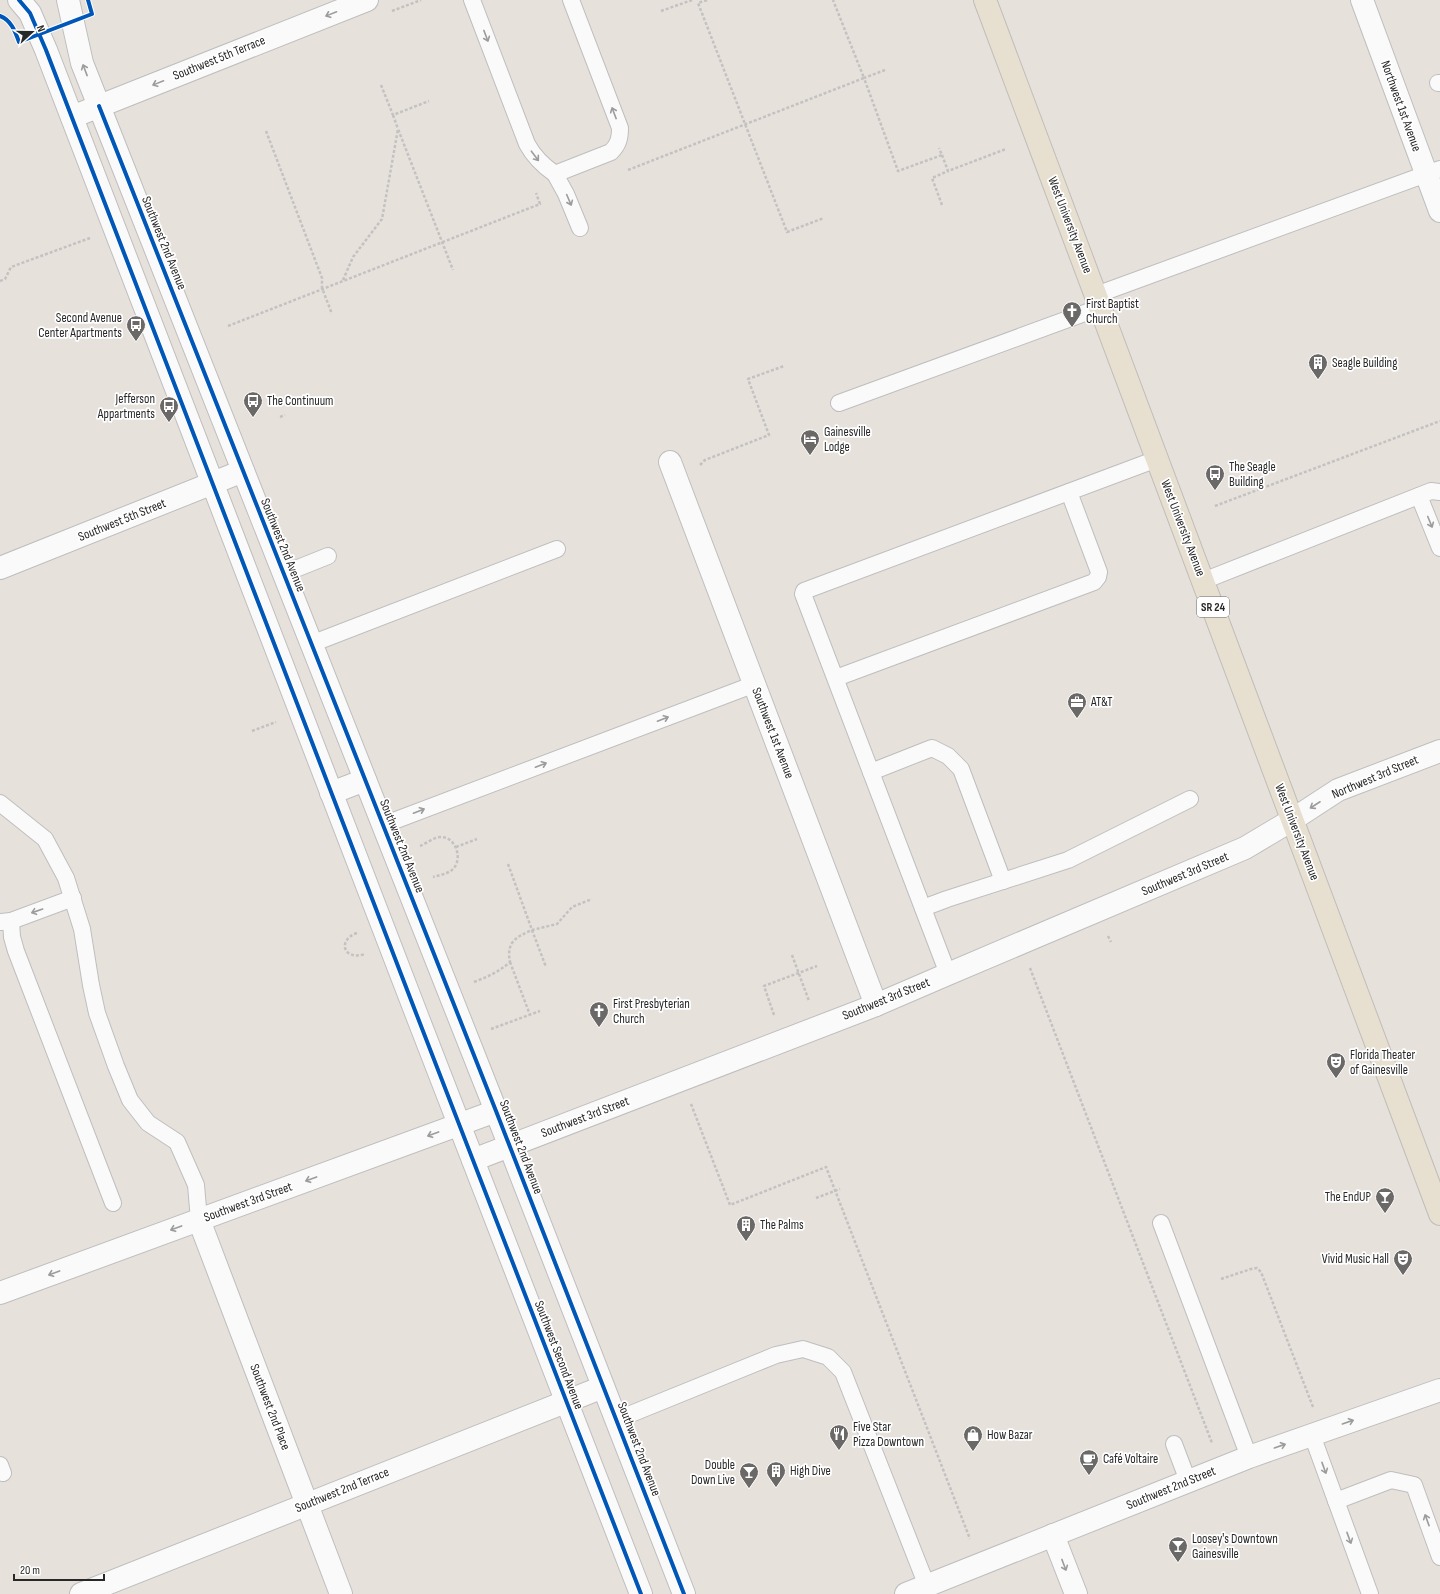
<svg xmlns="http://www.w3.org/2000/svg" width="1440" height="1594" viewBox="0 0 1440 1594" font-family="'Sofia Sans Condensed',sans-serif">
<style>
.lines{fill:none;stroke-linecap:round;stroke-linejoin:round}
.lane-casing{stroke:#bfbebf;stroke-width:18}
.street-casing{stroke:#bfbebf;stroke-width:24}
.secondary-casing{stroke:#bfbebf;stroke-width:24}
.primary-casing{stroke:#bfbdbb;stroke-width:24}
.path{stroke:#c3c2c1;stroke-width:2.5;stroke-dasharray:3 2;stroke-linecap:butt}
.lane{stroke:#fbfafa;stroke-width:16}
.street{stroke:#fbfafa;stroke-width:22}
.secondary{stroke:#fbfafa;stroke-width:22}
.primary{stroke:#e7dfd0;stroke-width:22}
.path-bridge{stroke:#c3c2c1;stroke-width:2.5;stroke-dasharray:3 2;stroke-linecap:butt}
.cycleway-casing{stroke:#fff;stroke-width:6}
.cycleway{stroke:#0057b8;stroke-width:4}
.oneway{stroke:#9c9c9c}
.labels{text-anchor:middle;dominant-baseline:central;stroke-width:3.5;stroke-linejoin:round;paint-order:stroke}
.shield{fill:#fff;stroke:#686868;stroke-width:1}
.shield-label{font-size:12px;font-weight:bold;fill:#282828}
.street-label{font-size:13px;fill:#282828;stroke:#fff}
.poi-label{font-size:13px;fill:#282828;stroke:#fff;text-anchor:start}
</style>
<rect width="100%" height="100%" fill="#e7e1dc"/>
<g class="lines">
<g class="lane-casing">
<g id="lane">
<path d="M 472,0 L 527,144 C 534,157 542,165 555,174 L 611,152 C 618,145 620,139 620,128 L 571,0"/>
<path d="M 1438,83 L 1440,83"/>
<path d="M 555,174 L 566,194 L 580,228"/>
<path d="M 1096,295 L 1440,169"/>
<path d="M 839,403 L 1101,307"/>
<path d="M 1419,496 L 1440,548"/>
<path d="M 283,574 L 328,556"/>
<path d="M 1203,581 L 1431,491 L 1440,492"/>
<path d="M 311,644 L 557,549"/>
<path d="M 836,678 L 1094,582 L 1098,577 L 1099,572 L 1069,492"/>
<path d="M 871,772 L 932,748 L 948,756 L 961,769 L 1003,881"/>
<path d="M 0,803 L 45,839 L 66,878 L 82,929 L 91,985 L 97,1013 L 116,1066 L 130,1100 L 148,1123 L 177,1142 L 196,1185 L 199,1220"/>
<path d="M 383,825 L 755,684"/>
<path d="M 923,908 L 947,899 L 1068,860 L 1190,799"/>
<path d="M 11,921 L 12,937 L 16,951 L 113,1203"/>
<path d="M 1,922 L 11,921 L 73,898"/>
<path d="M 948,974 L 803,594 L 804,591 L 1157,459"/>
<path d="M 1161,1223 L 1249,1457"/>
<path d="M 616,1420 L 776,1355 L 803,1349 L 828,1357 L 843,1372 L 927,1586"/>
<path d="M 1312,1435 L 1370,1594"/>
<path d="M 1174,1444 L 1188,1481"/>
<path d="M 0,1465 L 3,1473"/>
<path d="M 1336,1501 L 1391,1480 L 1414,1485 L 1440,1557"/>
</g>
</g>
<g class="street-casing">
<g id="street">
<path d="M 1362,0 L 1440,211"/>
<path d="M 72,117 L 367,0"/>
<path d="M 670,462 L 876,1005"/>
<path d="M 0,568 L 243,471"/>
<path d="M 473,1160 L 876,1005 L 948,974 L 1245,848 L 1292,820 L 1338,790 L 1440,751"/>
<path d="M 199,1220 L 341,1594"/>
<path d="M 0,1293 L 496,1111"/>
<path d="M 1053,1535 L 1076,1594"/>
<path d="M 81,1594 L 603,1387"/>
<path d="M 906,1594 L 1249,1457 L 1440,1390"/>
</g>
</g>
<g class="secondary-casing">
<g id="secondary">
<path d="M 19,0 L 30,13 L 46,50 L 416,1013 L 641,1594"/>
<path d="M 68,0 L 82,63 L 99,106 L 496,1111 L 684,1594"/>
<path d="M 331,793 L 365,780"/>
</g>
</g>
<g class="primary-casing">
<path id="primary" d="M 985,0 L 1440,1214"/>
</g>
<g class="path">
<path d="M 707,0 L 698,3 L 787,232 L 824,218"/>
<path d="M 392,11 L 421,0"/>
<path d="M 661,11 L 692,0"/>
<path d="M 885,70 L 864,78 L 898,171 L 942,155 L 939,148"/>
<path d="M 381,85 L 393,115 L 429,101"/>
<path d="M 393,115 L 398,129"/>
<path d="M 266,131 L 322,278 L 322,288 L 332,314"/>
<path d="M 942,155 L 948,171 L 1006,149"/>
<path d="M 628,170 L 864,78 L 833,0"/>
<path d="M 942,205 L 932,178 L 948,171"/>
<path d="M 343,280 L 353,257 L 382,219 L 398,129 L 453,270"/>
<path d="M 0,281 L 5,279 L 11,267 L 90,238"/>
<path d="M 228,326 L 540,204 L 536,193"/>
<path d="M 280,417 L 285,415"/>
<path d="M 700,465 L 705,460 L 769,435 L 748,379 L 784,366"/>
<path d="M 1215,506 L 1440,421"/>
<path d="M 252,731 L 276,722"/>
<path d="M 420,846 C 427,843 434,837 441,837 C 456,837 463,859 453,869 C 448,874 440,875 433,877"/>
<path d="M 456,847 L 477,839"/>
<path d="M 508,864 L 532,930 L 557,924 L 572,907 L 592,899"/>
<path d="M 357,933 C 337,940 343,961 365,954"/>
<path d="M 1108,936 L 1111,942"/>
<path d="M 792,955 L 809,1001"/>
<path d="M 510,962 L 530,1015"/>
<path d="M 1030,968 L 1212,1443"/>
<path d="M 474,982 C 487,977 499,972 510,962 C 506,942 516,937 532,930 L 546,967"/>
<path d="M 774,1015 L 764,986 L 817,966"/>
<path d="M 491,1029 L 540,1011"/>
<path d="M 691,1104 L 730,1205 L 826,1167 L 970,1539"/>
<path d="M 1221,1279 L 1251,1269 L 1257,1268 L 1261,1272 L 1313,1407"/>
</g>
<use href="#lane" class="lane"/>
<use href="#street" class="street"/>
<use href="#secondary" class="secondary"/>
<use href="#primary" class="primary"/>
<path class="path-bridge" d="M 816,1198 L 840,1189"/>
<g class="cycleway-casing">
<g id="cycleway">
<path d="M 19,0 L 30,13 L 46,50 L 416,1013 L 641,1594"/>
<path d="M 0,16 C 11,20 15,31 19,42 L 92,14 L 88,0"/>
<path d="M 99,106 L 496,1111 L 684,1594"/>
</g>
</g>
<use href="#cycleway" class="cycleway"/>
</g>
<defs><path id="oneway-shaft" d="M-6 0H5M1.5-3L5.5 0L1.5 3" fill="none" stroke-width="1.6" stroke-linecap="round" stroke-linejoin="round"/></defs>
<g class="oneway">
<use href="#oneway-shaft" transform="translate(331 14) rotate(158)"/>
<use href="#oneway-shaft" transform="translate(486 36) rotate(69)"/>
<use href="#oneway-shaft" transform="translate(85 70) rotate(-111)"/>
<use href="#oneway-shaft" transform="translate(158 83) rotate(158)"/>
<use href="#oneway-shaft" transform="translate(614 113) rotate(-111)"/>
<use href="#oneway-shaft" transform="translate(535 156) rotate(53)"/>
<use href="#oneway-shaft" transform="translate(569 200) rotate(67)"/>
<use href="#oneway-shaft" transform="translate(1430 522) rotate(68)"/>
<use href="#oneway-shaft" transform="translate(663 719) rotate(-21)"/>
<use href="#oneway-shaft" transform="translate(541 765) rotate(-21)"/>
<use href="#oneway-shaft" transform="translate(1315 805) rotate(147)"/>
<use href="#oneway-shaft" transform="translate(419 811) rotate(-21)"/>
<use href="#oneway-shaft" transform="translate(37 911) rotate(161)"/>
<use href="#oneway-shaft" transform="translate(433 1134) rotate(160)"/>
<use href="#oneway-shaft" transform="translate(311 1179) rotate(160)"/>
<use href="#oneway-shaft" transform="translate(176 1228) rotate(160)"/>
<use href="#oneway-shaft" transform="translate(54 1273) rotate(160)"/>
<use href="#oneway-shaft" transform="translate(1348 1422) rotate(-19)"/>
<use href="#oneway-shaft" transform="translate(1280 1446) rotate(-19)"/>
<use href="#oneway-shaft" transform="translate(1324 1468) rotate(70)"/>
<use href="#oneway-shaft" transform="translate(1427 1520) rotate(-110)"/>
<use href="#oneway-shaft" transform="translate(1349 1538) rotate(70)"/>
<use href="#oneway-shaft" transform="translate(1064 1565) rotate(69)"/>
</g>
<defs>
<g id="church-pin" transform="scale(1)"><path d="M0 17L-7.5 6A9.5 9.5 0 1 1 7.5 6Z" fill="#6b6967" stroke="#fff"/><path d="M-1.2-6h2.4v3.5h3.3v2.4h-3.3V6h-2.4V-.1h-3.3v-2.4h3.3Z" fill="#fff"/></g>
<g id="bus-pin" transform="scale(1)"><path d="M0 17L-7.5 6A9.5 9.5 0 1 1 7.5 6Z" fill="#6b6967" stroke="#fff"/><path d="M-5-6H5V4H4V6H2V4H-2V6H-4V4H-5ZM-3.5-4V0h7V-4ZM-3.5 1.2v1.5H-2V1.2ZM2 1.2v1.5H3.5V1.2Z" fill="#fff"/></g>
<g id="building-pin" transform="scale(1)"><path d="M0 17L-7.5 6A9.5 9.5 0 1 1 7.5 6Z" fill="#6b6967" stroke="#fff"/><path d="M-4-6H4V6H1V3H-1V6H-4ZM-2.5-4.3h1.7v1.8h-1.7ZM.8-4.3h1.7v1.8H.8ZM-2.5-1h1.7V.8h-1.7ZM.8-1h1.7V.8H.8Z" fill="#fff"/></g>
<g id="hotel-pin" transform="scale(1)"><path d="M0 17L-7.5 6A9.5 9.5 0 1 1 7.5 6Z" fill="#6b6967" stroke="#fff"/><path d="M-6-4.5h1.5V1H6V5H4.5V3h-9V5H-6ZM-4 0a1.8 1.8 0 1 1 3.6 0ZM.5 0V-2.5h3Q6-2.5 6 0Z" fill="#fff"/></g>
<g id="office-pin" transform="scale(1)"><path d="M0 17L-7.5 6A9.5 9.5 0 1 1 7.5 6Z" fill="#6b6967" stroke="#fff"/><path d="M-6-3h4V-5.5h4V-3h4V5H-6ZM-1-4.5V-3h2v-1.5ZM-6 0V1H6V0Z" fill="#fff"/></g>
<g id="theatre-pin" transform="scale(1)"><path d="M0 17L-7.5 6A9.5 9.5 0 1 1 7.5 6Z" fill="#6b6967" stroke="#fff"/><path d="M-5-5.5Q0-4 5-5.5V0Q5 5 0 6Q-5 5-5 0ZM-3.3-2.5H-1v1.5H-3.3ZM1-2.5H3.3v1.5H1ZM-2.8 1Q0 5.5 2.8 1Z" fill="#fff"/></g>
<g id="bar-pin" transform="scale(1)"><path d="M0 17L-7.5 6A9.5 9.5 0 1 1 7.5 6Z" fill="#6b6967" stroke="#fff"/><path d="M-6-5H6L.8 .8V4.5H3.5V6h-7V4.5H-.8V.8Z" fill="#fff"/></g>
<g id="restaurant-pin" transform="scale(1)"><path d="M0 17L-7.5 6A9.5 9.5 0 1 1 7.5 6Z" fill="#6b6967" stroke="#fff"/><path d="M-5-6h1v4h1v-4h1v4h1v-4h1v5L-1.5 .5V6h-2V.5L-5-1ZM5-6V6H3V1.5H1.5Q1.5-4 5-6Z" fill="#fff"/></g>
<g id="shop-pin" transform="scale(1)"><path d="M0 17L-7.5 6A9.5 9.5 0 1 1 7.5 6Z" fill="#6b6967" stroke="#fff"/><path d="M-5-2.5h2.3a2.7 3.5 0 0 1 5.4 0H5L5.5 6h-11ZM-1.5-2.5h3a1.5 2.3 0 0 0-3 0Z" fill="#fff"/></g>
<g id="cafe-pin" transform="scale(1)"><path d="M0 17L-7.5 6A9.5 9.5 0 1 1 7.5 6Z" fill="#6b6967" stroke="#fff"/><path d="M-5.5-4.5H6V0H3Q3 3.5 0 3.5H-2.5Q-5.5 3.5-5.5 0ZM3-3.2v2h1.7v-2ZM-6 4.5H4V6H-6Z" fill="#fff"/></g>
</defs>
<g fill-rule="evenodd">
<use href="#church-pin" x="1072" y="311"/>
<use href="#bus-pin" x="136" y="325"/>
<use href="#building-pin" x="1318" y="363"/>
<use href="#bus-pin" x="253" y="401"/>
<use href="#bus-pin" x="169" y="406"/>
<use href="#hotel-pin" x="810" y="439"/>
<use href="#bus-pin" x="1215" y="474"/>
<use href="#office-pin" x="1077" y="702"/>
<use href="#church-pin" x="599" y="1011"/>
<use href="#theatre-pin" x="1336" y="1062"/>
<use href="#bar-pin" x="1385" y="1197"/>
<use href="#building-pin" x="746" y="1225"/>
<use href="#theatre-pin" x="1403" y="1259"/>
<use href="#restaurant-pin" x="839" y="1434"/>
<use href="#shop-pin" x="973" y="1435"/>
<use href="#cafe-pin" x="1089" y="1459"/>
<use href="#building-pin" x="776" y="1471"/>
<use href="#bar-pin" x="749" y="1472"/>
<use href="#bar-pin" x="1178" y="1546"/>
</g>
<g class="labels">
<rect class="shield" x="1197" y="597" width="32" height="20" rx="3"/>
<g class="shield-label">
<text x="1213" y="607">SR 24</text>
</g>
<g class="street-label">
<text transform="translate(219 58) rotate(-22)">Southwest 5th Terrace</text>
<text transform="translate(1401 106) rotate(70)">Northwest 1st Avenue</text>
<text transform="translate(1070 225) rotate(69)">West University Avenue</text>
<text transform="translate(164 243) rotate(68)">Southwest 2nd Avenue</text>
<text transform="translate(122 520) rotate(-22)">Southwest 5th Street</text>
<text transform="translate(1183 528) rotate(69)">West University Avenue</text>
<text transform="translate(283 545) rotate(68)">Southwest 2nd Avenue</text>
<text transform="translate(773 733) rotate(69)">Southwest 1st Avenue</text>
<text transform="translate(1375 777) rotate(-23)">Northwest 3rd Street</text>
<text transform="translate(1297 832) rotate(69)">West University Avenue</text>
<text transform="translate(402 846) rotate(68)">Southwest 2nd Avenue</text>
<text transform="translate(1185 874) rotate(-23)">Southwest 3rd Street</text>
<text transform="translate(886 999) rotate(-22)">Southwest 3rd Street</text>
<text transform="translate(585 1117) rotate(-21)">Southwest 3rd Street</text>
<text transform="translate(521 1147) rotate(69)">Southwest 2nd Avenue</text>
<text transform="translate(248 1202) rotate(-20)">Southwest 3rd Street</text>
<text transform="translate(559 1355) rotate(69)">Southwest Second Avenue</text>
<text transform="translate(270 1407) rotate(69)">Southwest 2nd Place</text>
<text transform="translate(639 1449) rotate(69)">Southwest 2nd Avenue</text>
<text transform="translate(1171 1488) rotate(-22)">Southwest 2nd Street</text>
<text transform="translate(342 1490) rotate(-22)">Southwest 2nd Terrace</text>
</g>
<g class="poi-label">
<text x="1086" y="304">First Baptist<tspan x="1086" dy="15">Church</tspan></text>
<text x="122" y="318" text-anchor="end">Second Avenue<tspan x="122" dy="15">Center Apartments</tspan></text>
<text x="1332" y="363">Seagle Building</text>
<text x="155" y="399" text-anchor="end">Jefferson<tspan x="155" dy="15">Appartments</tspan></text>
<text x="267" y="401">The Continuum</text>
<text x="824" y="432">Gainesville<tspan x="824" dy="15">Lodge</tspan></text>
<text x="1229" y="467">The Seagle<tspan x="1229" dy="15">Building</tspan></text>
<text x="1091" y="702">AT&amp;T</text>
<text x="613" y="1004">First Presbyterian<tspan x="613" dy="15">Church</tspan></text>
<text x="1350" y="1055">Florida Theater<tspan x="1350" dy="15">of Gainesville</tspan></text>
<text x="1371" y="1197" text-anchor="end">The EndUP</text>
<text x="760" y="1225">The Palms</text>
<text x="1389" y="1259" text-anchor="end">Vivid Music Hall</text>
<text x="853" y="1427">Five Star<tspan x="853" dy="15">Pizza Downtown</tspan></text>
<text x="987" y="1435">How Bazar</text>
<text x="1103" y="1459">Café Voltaire</text>
<text x="735" y="1465" text-anchor="end">Double<tspan x="735" dy="15">Down Live</tspan></text>
<text x="790" y="1471">High Dive</text>
<text x="1192" y="1539">Loosey's Downtown<tspan x="1192" dy="15">Gainesville</tspan></text>
</g>
</g>
<g transform="translate(32 32) rotate(69)" stroke="#ffffff" stroke-width="3" paint-order="stroke">
<path d="M0-3L7 15L0 10L-7 15Z" fill="#282828"/>
<text y="-6" font-size="11" font-weight="bold" text-anchor="middle" fill="#282828">N</text>
</g>
<path d="M14 1574v6h90v-6" fill="none" stroke="#282828" stroke-width="2"/>
<text x="20" y="1574" font-size="12" fill="#282828" stroke="#ffffff" stroke-width="3" paint-order="stroke">20 m</text>
</svg>
